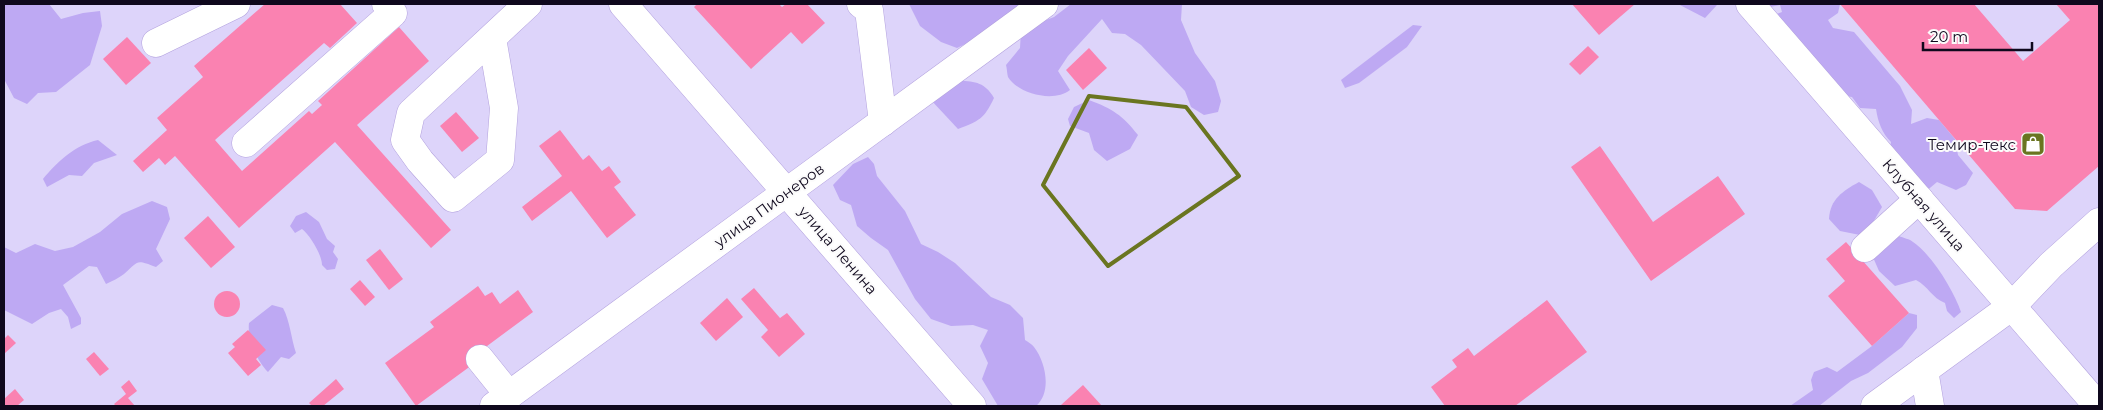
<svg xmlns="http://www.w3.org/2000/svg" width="2103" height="410" viewBox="0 0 2103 410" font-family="Montserrat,sans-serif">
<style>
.green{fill:#bea9f3}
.building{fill:#fa82b1}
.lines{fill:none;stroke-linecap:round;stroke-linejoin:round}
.minor-casing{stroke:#b3a2de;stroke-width:29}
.minor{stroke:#fff;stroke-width:28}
.marked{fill:none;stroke:#6a7520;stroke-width:4;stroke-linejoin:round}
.labels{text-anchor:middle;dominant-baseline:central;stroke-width:4;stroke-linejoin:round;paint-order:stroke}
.poi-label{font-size:15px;fill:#0f081d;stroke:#fbfbfb;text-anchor:end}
.street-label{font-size:15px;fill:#0f081d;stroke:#fbfbfb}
</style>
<rect width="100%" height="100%" fill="#ddd4fa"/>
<g class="green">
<path d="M 4,4 L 49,4 L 61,19 L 83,13 L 100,11 L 102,26 L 90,65 L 56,92 L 38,93 L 27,104 L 14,98 L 4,79 Z"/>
<path d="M 909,4 L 1022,4 L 988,33 L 957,48 L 941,42 L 920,26 Z"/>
<path d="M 1071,4 L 1182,4 L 1181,20 L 1195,53 L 1215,81 L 1221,101 L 1218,112 L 1204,115 L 1191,107 L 1185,91 L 1141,45 L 1125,34 L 1112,33 L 1102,19 L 1068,56 L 1058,71 L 1070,90 C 1054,103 1018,94 1008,77 C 1007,74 1007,68 1006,65 L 1020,48 L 1021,30 L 1054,17 Z"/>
<path d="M 1678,4 L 1717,4 L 1717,5 L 1705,18 Z"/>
<path d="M 1767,4 L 1840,4 L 1838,13 L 1828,20 L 1833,28 L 1854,32 L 1900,86 L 1912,110 L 1911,124 L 1927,118 L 1939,120 L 1955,139 L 1958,155 L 1973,173 L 1966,185 L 1956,190 L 1937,182 L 1924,193 L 1888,163 L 1891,142 C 1882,133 1878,122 1876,109 L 1860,108 L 1852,97 L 1845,96 L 1774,15 L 1782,12 L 1780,5 L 1770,7 Z"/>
<path d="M 1413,25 L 1422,26 L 1407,47 L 1359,83 L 1345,88 L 1341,80 Z"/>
<path d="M 959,81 C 976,81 985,83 994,98 C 984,119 979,121 958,129 L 931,100 Z"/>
<path d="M 1089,100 C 1113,109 1122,115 1138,135 L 1130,149 L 1107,161 L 1094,150 L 1089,133 L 1070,126 L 1068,119 L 1074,107 Z"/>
<path d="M 98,140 L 117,155 L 94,163 L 82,176 L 69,175 L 47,187 L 43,179 C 57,162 75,145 98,140 Z"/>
<path d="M 868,157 L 874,164 L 877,176 L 905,211 L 921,244 L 938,252 L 955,263 L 991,297 L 1010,305 L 1023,318 L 1025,340 C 1028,342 1032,344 1034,347 C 1046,362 1052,393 1036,406 L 998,406 L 982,379 L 988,363 L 980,346 L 988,330 L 973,325 L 951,326 L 931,319 L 915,299 L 888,250 L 871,238 L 857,226 L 851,205 L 840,200 L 833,185 L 853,164 Z"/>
<path d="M 1859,182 L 1872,190 L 1882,207 L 1865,236 L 1840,231 L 1829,219 C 1830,199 1843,191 1859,182 Z"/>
<path d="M 152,201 L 167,207 L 170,219 L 156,249 L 163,261 L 156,267 C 135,259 139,261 124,274 C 119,278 112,281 106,284 L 97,267 L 89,266 L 63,285 L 81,318 L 81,324 L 71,329 L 68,317 L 61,309 L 49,313 L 32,324 L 4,310 L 4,247 L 16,253 L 35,244 L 55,251 L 73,247 L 100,232 L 122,214 Z"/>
<path d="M 306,212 L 319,222 L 327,239 L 335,246 L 333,252 L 338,259 L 335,269 L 327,270 L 322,265 C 322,255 310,235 302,229 L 295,233 L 290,226 L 296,216 Z"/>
<path d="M 1899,236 C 1903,238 1910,239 1913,242 C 1932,255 1954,291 1961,312 L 1954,318 L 1947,311 L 1945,303 C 1932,298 1928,286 1916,280 L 1895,286 L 1879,271 L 1872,255 Z"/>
<path d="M 272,305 L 283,308 C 290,321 291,338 296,353 L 289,359 L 281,357 L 268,372 C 257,361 247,338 249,323 Z"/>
<path d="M 1909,313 L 1917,315 L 1917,328 L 1902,347 L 1868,373 L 1851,381 L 1819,406 L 1790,406 L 1813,390 L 1811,380 L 1814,372 L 1827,367 L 1837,372 L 1872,346 Z"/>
</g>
<g class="building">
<path d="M 265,4 L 340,4 L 357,23 L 330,48 L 324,43 L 215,140 L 242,171 L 309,111 L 312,114 L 322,105 L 318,101 L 399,27 L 429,61 L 357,125 L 451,230 L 431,248 L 335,142 L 239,228 L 175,156 L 165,165 L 159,158 L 143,172 L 133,161 L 167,130 L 157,118 L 203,77 L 194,66 Z"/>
<path d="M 697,4 L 779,4 L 782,7 L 786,4 L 807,4 L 825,23 L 802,44 L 791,32 L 751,69 L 694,7 Z"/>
<path d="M 1572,4 L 1635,4 L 1599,35 Z"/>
<path d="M 1840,4 L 1974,4 L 2023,61 L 2070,20 L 2056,4 L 2099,4 L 2099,166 L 2047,211 L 2015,209 Z"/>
<path d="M 127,37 L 151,63 L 126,85 L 103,59 Z"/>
<path d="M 1588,46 L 1599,57 L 1580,75 L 1569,64 Z"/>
<path d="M 1089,48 L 1107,68 L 1083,90 L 1066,70 Z"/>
<path d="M 456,112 L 479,138 L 462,152 L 440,126 Z"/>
<path d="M 560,130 L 583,160 L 589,155 L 602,171 L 609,166 L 621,182 L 614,187 L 636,215 L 607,238 L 571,191 L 532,221 L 522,207 L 562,176 L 539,146 Z"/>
<path d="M 1600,146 L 1653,222 L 1718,176 L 1745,214 L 1651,281 L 1571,167 Z"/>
<path d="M 208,216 L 235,247 L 211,268 L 184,238 Z"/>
<path d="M 1846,242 L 1909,313 L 1872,346 L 1828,296 L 1845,281 L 1826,259 Z"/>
<path d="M 380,249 L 403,279 L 389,290 L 366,260 Z"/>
<path d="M 360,280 L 375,297 L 365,306 L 350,289 Z"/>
<path d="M 478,286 L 485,296 L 492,292 L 500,304 L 518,290 L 533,312 L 483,349 L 487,354 L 416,406 L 385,363 L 434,327 L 430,322 Z"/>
<path d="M 754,288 L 780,318 L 787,313 L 805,334 L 779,357 L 761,337 L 768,330 L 741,299 Z"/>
<circle cx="227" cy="304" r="13"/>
<path d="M 727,298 L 743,317 L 716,341 L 700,323 Z"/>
<path d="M 1547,300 L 1587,352 L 1515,406 L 1445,406 L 1431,387 L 1457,367 L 1452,360 L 1468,348 L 1474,356 Z"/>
<path d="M 248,330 L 266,350 L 256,359 L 261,365 L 248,376 L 228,353 L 235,347 L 232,344 Z"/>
<path d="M 8,335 L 16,343 L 4,354 L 4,339 Z"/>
<path d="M 94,352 L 109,369 L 100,376 L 86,359 Z"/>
<path d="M 336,379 L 344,389 L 323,406 L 312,406 L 309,403 Z"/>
<path d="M 129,380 L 137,391 L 128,398 L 135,406 L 116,406 L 114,404 L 126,394 L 121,387 Z"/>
<path d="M 1083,385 L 1102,406 L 1062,406 L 1061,405 Z"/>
<path d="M 15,389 L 24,400 L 17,406 L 4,406 L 4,399 Z"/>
</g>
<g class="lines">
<g class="minor-casing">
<g id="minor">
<path d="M 623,4 L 972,406"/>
<path d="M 861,4 L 869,10 L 883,122"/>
<path d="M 1750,4 L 2098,406"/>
<path d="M 492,38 L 504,108 L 500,160 L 453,198 L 420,161 L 405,140 L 411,113 L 528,4"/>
<path d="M 156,43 L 236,4"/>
<path d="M 246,143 L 393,13 L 386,4"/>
<path d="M 1865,248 L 1919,199"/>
<path d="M 480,359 L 509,395"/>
<path d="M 1924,370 L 1930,406"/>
<path d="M 494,406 L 1044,4"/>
<path d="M 1875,406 L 2012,306 L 2051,265 L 2099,222"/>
</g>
</g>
<use href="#minor" class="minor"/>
</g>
<path class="marked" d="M 1089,96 L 1186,107 L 1239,176 L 1108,266 L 1043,185 Z"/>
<defs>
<g id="shop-square" transform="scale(1.25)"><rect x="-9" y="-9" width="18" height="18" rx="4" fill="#6a7520" stroke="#fbfbfb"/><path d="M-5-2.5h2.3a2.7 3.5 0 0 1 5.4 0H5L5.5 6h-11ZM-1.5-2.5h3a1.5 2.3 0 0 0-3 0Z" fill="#fff"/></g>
</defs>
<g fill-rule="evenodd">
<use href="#shop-square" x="2033" y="144"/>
</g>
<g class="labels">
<g class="poi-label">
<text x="2016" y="144">Темир-текс</text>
</g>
<g class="street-label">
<text transform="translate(769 205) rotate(-36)">улица Пионеров</text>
<text transform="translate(1924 205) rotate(49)">Клубная улица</text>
<text transform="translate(838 250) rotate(49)">улица Ленина</text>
</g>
</g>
<rect width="2103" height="410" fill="none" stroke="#0f081d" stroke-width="10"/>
<path d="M1923 42v8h109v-8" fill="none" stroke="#0f081d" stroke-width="2.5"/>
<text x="1930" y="42" font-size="15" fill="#0f081d" stroke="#fbfbfb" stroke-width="4" paint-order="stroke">20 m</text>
</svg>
